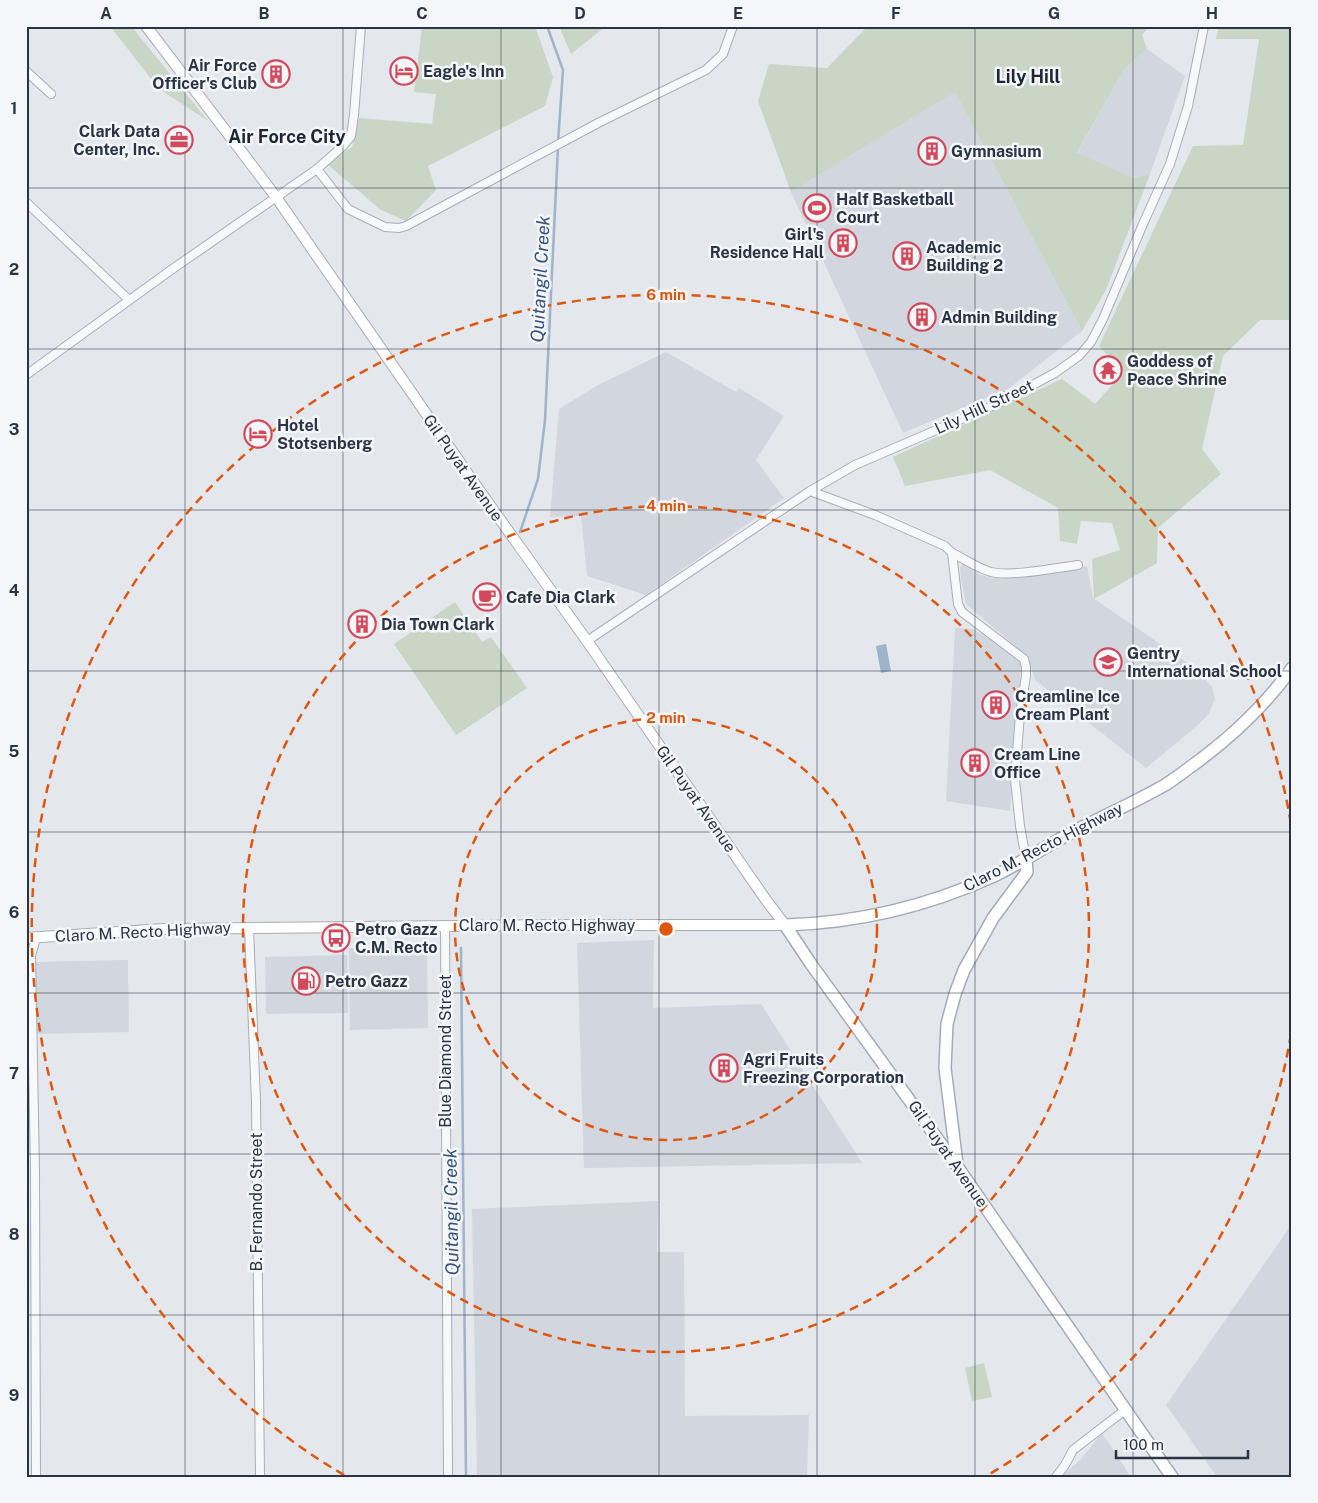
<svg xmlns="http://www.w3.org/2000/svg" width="1318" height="1503" viewBox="0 0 1318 1503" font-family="'Public Sans',sans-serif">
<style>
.built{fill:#d2d6de}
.green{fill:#c9d6c5}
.water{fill:#9fb4cc}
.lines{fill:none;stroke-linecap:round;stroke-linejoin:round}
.stream{stroke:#9fb4cc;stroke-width:2.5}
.street-casing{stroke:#a9aeb7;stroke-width:10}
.secondary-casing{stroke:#a9aeb7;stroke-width:12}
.primary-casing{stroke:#a3abb8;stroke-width:14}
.street{stroke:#f7f8fa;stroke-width:8}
.secondary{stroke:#fff;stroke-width:10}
.primary{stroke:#fff;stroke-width:11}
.grid{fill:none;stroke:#2b3445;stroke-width:1;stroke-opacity:0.55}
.ring{fill:none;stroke:#df570f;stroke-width:2.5;stroke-dasharray:9 6}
.labels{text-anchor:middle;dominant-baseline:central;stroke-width:5;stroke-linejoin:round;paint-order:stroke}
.poi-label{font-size:16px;font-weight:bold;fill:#2b3445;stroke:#f4f6f9;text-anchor:start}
.street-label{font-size:16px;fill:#2b3445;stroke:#f4f6f9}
.neighbourhood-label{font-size:18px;font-weight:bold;fill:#1d2536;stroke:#f4f6f9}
.water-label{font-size:18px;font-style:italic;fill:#34527a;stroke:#f4f6f9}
.centre{fill:#df570f;stroke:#f4f6f9;stroke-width:2.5}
.ring-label{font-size:15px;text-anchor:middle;font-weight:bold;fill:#df570f;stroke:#f4f6f9;stroke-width:5;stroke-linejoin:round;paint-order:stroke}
.neatline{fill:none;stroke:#2b3445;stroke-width:2}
.grid-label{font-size:16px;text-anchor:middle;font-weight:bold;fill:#2b3445}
</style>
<rect width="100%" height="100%" fill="#e4e7ec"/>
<g class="built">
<path d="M 1147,49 L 1185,76 L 1150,174 L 1134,178 L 1077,154 L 1124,69 Z"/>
<path d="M 955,92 L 1082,331 L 1008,389 L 903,433 L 791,192 Z"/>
<path d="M 666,352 L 736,392 L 739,388 L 784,416 L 756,460 L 784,498 L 646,595 L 587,576 L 581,516 L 550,517 L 559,409 L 598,385 Z"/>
<path d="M 964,563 L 980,575 L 992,578 L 1087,566 L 1093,598 L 1198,670 L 1212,687 L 1215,699 L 1209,713 L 1199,724 L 1146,768 L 1035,680 L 1028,657 L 966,604 L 961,580 L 960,567 Z"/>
<path d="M 955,628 L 973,629 L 1008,650 L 1021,664 L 1010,811 L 946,801 Z"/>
<path d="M 654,940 L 653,1008 L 761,1004 L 862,1163 L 584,1168 L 577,943 Z"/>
<path d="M 427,947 L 428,1028 L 350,1030 L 349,948 Z"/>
<path d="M 347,955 L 348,1013 L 266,1014 L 265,957 Z"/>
<path d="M 128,960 L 129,1032 L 37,1034 L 36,962 Z"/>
<path d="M 658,1201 L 657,1252 L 684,1252 L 685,1416 L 809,1415 L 807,1477 L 477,1477 L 472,1209 Z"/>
<path d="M 1292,1224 L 1292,1477 L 1217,1477 L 1166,1405 Z"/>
<path d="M 1102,1433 L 1131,1477 L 1061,1477 L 1081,1459 Z"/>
</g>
<g class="green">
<path d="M 110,26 L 131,26 L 208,121 L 158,88 Z"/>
<path d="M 422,26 L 535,26 L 553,77 L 545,106 L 428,166 L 436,190 L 406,221 L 381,210 L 327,164 L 352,147 L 359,118 L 432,124 L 436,94 L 414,92 Z"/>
<path d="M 559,26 L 606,26 L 571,54 Z"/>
<path d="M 868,26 L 1150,26 L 1142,35 L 1147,49 L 1124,69 L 1077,153 L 1134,178 L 1150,174 L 1106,290 L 1082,331 L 955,92 L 791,192 L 758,101 L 769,64 L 827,68 Z"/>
<path d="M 1219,26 L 1292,26 L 1292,320 L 1260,320 L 1223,356 L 1202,449 L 1221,474 L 1158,528 L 1157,563 L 1094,599 L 1092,559 L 1120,550 L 1112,523 L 1081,521 L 1077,544 L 1060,541 L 1058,508 L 990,470 L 905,486 L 893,457 L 1062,379 L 1095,404 L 1124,372 L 1099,346 L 1193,146 L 1243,145 L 1259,39 L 1216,39 Z"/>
<path d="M 812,195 L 828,200 L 822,220 L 806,215 Z"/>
<path d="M 455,602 L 482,642 L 491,637 L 527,688 L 456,735 L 394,644 Z"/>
<path d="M 984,1363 L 992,1397 L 972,1401 L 965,1368 Z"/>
</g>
<path class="water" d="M 886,644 L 891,671 L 881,673 L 876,646 Z"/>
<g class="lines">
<g class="stream">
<path d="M 547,26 L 563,70 L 558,142"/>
<path d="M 520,532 L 538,479 L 545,420 L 558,147"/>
<path d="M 461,948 L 466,1477"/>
</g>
<g class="street-casing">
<g id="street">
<path d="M 26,71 L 51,94"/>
<path d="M 317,169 L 348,209 L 385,227 L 399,228 L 406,226 L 600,122 L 706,70 L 723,54 L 733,26"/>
<path d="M 26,202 L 129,300"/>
<path d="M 26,375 L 171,270 L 317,169 L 343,146 L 351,136 L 354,115 L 361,26"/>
<path d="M 810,491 L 875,515 L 945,546 L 952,553 L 958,604 L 962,612 L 1024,659 L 1026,667 L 1026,676 L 1020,714 L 1015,780 L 1020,826 L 1026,859"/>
<path d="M 952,553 C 965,559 977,568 991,572 C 1011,577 1055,568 1078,565"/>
<path d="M 587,641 L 810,491 L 855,465 L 999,403 L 1055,373 L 1079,356 L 1091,342 L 1103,319 L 1143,224 L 1170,164 L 1188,106 L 1204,26"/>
<path d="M 445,926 L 448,1477"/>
<path d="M 249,928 L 256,1102 L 260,1477"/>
<path d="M 36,938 L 31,956 L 35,1170 L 36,1477"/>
<path d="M 1056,1477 L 1065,1465 L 1073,1450 L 1125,1410"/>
</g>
</g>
<g class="secondary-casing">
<g id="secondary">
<path d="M 146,26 L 276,197 L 479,490 L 587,641 L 766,900 L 785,925"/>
<path d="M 26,938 L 165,929 L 568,925 L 785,925"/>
</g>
</g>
<g class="primary-casing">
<g id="primary">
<path d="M 785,925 L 811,964 L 957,1166 L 1172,1477"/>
<path d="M 785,925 C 857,923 928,906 994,876 C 1021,863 1046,846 1073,832 C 1104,816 1135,802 1165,785 C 1173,780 1181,774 1189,768 C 1228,740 1264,707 1292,668"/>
<path d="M 957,1164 L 945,1068 L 947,1024 L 955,994 L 964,970 L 993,918 L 1027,872 L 1026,859"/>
</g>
</g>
<use href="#street" class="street"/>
<use href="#secondary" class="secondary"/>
<use href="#primary" class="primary"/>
</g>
<path class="grid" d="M 185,26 L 185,1477M 343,26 L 343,1477M 501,26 L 501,1477M 659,26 L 659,1477M 817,26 L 817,1477M 975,26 L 975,1477M 1133,26 L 1133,1477M 26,188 L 1292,188M 26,349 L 1292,349M 26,510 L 1292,510M 26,671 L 1292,671M 26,832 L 1292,832M 26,993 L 1292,993M 26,1154 L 1292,1154M 26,1315 L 1292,1315"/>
<g class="ring">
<circle cx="666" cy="929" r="211"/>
<circle cx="666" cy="929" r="423"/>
<path d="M1291 1034A634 634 0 0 1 988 1475M344 1475A634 634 0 1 1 1291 824"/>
</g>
<defs>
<g id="hotel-ring" transform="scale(1.4375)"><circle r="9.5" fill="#f4f6f9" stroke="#d1495b" stroke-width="1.5"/><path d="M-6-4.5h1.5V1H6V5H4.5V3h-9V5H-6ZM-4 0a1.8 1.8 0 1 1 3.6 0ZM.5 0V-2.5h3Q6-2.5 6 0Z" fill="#d1495b"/></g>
<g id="building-ring" transform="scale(1.4375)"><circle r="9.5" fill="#f4f6f9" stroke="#d1495b" stroke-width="1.5"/><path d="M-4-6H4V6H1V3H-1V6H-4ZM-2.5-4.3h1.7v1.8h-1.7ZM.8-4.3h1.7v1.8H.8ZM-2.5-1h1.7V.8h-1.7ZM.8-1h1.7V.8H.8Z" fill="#d1495b"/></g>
<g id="office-ring" transform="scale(1.4375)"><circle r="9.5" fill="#f4f6f9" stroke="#d1495b" stroke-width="1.5"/><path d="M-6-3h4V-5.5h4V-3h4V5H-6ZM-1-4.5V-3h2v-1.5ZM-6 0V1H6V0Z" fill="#d1495b"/></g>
<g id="stadium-ring" transform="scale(1.4375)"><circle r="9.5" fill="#f4f6f9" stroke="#d1495b" stroke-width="1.5"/><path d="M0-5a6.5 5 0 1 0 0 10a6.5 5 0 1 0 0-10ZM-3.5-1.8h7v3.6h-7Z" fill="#d1495b"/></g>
<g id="temple-ring" transform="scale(1.4375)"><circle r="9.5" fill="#f4f6f9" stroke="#d1495b" stroke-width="1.5"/><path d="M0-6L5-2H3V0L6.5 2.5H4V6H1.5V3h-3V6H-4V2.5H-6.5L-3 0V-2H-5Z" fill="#d1495b"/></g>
<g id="cafe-ring" transform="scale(1.4375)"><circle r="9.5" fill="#f4f6f9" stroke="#d1495b" stroke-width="1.5"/><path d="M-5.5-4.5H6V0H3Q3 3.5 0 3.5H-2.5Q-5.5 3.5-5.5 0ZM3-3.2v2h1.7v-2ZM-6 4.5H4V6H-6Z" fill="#d1495b"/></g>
<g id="school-ring" transform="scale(1.4375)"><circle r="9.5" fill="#f4f6f9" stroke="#d1495b" stroke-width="1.5"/><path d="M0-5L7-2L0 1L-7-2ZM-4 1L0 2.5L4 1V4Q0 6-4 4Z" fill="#d1495b"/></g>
<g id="bus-ring" transform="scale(1.4375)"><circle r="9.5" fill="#f4f6f9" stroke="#d1495b" stroke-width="1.5"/><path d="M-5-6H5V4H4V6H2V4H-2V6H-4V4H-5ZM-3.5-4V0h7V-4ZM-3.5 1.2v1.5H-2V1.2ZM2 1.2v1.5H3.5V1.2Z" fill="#d1495b"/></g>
<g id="fuel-ring" transform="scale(1.4375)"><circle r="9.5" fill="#f4f6f9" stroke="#d1495b" stroke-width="1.5"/><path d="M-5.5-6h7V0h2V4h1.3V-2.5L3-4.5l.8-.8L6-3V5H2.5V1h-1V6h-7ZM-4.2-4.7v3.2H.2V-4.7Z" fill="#d1495b"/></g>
</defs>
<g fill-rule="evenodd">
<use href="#hotel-ring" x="404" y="71"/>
<use href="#building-ring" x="276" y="74"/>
<use href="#office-ring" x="179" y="140"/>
<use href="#building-ring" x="932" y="151"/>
<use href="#stadium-ring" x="817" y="208"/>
<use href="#building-ring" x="843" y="243"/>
<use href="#building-ring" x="907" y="256"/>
<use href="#building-ring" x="922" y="317"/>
<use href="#temple-ring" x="1108" y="370"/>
<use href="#hotel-ring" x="258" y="434"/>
<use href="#cafe-ring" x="487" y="597"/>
<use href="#building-ring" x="362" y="624"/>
<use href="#school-ring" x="1108" y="662"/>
<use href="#building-ring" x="996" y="705"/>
<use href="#building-ring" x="975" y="763"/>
<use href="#bus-ring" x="336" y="938"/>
<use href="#fuel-ring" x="306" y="981"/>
<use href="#building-ring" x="724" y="1068"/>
</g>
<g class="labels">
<g class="poi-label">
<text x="257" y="65" text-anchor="end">Air Force<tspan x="257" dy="18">Officer's Club</tspan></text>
<text x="423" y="71">Eagle's Inn</text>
<text x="160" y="131" text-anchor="end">Clark Data<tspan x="160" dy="18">Center, Inc.</tspan></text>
<text x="951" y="151">Gymnasium</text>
<text x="836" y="199">Half Basketball<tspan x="836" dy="18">Court</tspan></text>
<text x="824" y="234" text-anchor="end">Girl's<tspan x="824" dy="18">Residence Hall</tspan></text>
<text x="926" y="247">Academic<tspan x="926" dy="18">Building 2</tspan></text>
<text x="941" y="317">Admin Building</text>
<text x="1127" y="361">Goddess of<tspan x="1127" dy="18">Peace Shrine</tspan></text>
<text x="277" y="425">Hotel<tspan x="277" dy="18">Stotsenberg</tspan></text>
<text x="506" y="597">Cafe Dia Clark</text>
<text x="381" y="624">Dia Town Clark</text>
<text x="1127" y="653">Gentry<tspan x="1127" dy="18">International School</tspan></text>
<text x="1015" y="696">Creamline Ice<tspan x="1015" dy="18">Cream Plant</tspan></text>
<text x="994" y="754">Cream Line<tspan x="994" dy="18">Office</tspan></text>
<text x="355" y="929">Petro Gazz<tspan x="355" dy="18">C.M. Recto</tspan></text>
<text x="325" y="981">Petro Gazz</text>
<text x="743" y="1059">Agri Fruits<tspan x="743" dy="18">Freezing Corporation</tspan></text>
</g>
<g class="street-label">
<text transform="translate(984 407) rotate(-25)">Lily Hill Street</text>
<text transform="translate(463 468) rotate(55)">Gil Puyat Avenue</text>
<text transform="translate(696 799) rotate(55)">Gil Puyat Avenue</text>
<text transform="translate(1043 847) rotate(-27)">Claro M. Recto Highway</text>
<text x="547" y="925">Claro M. Recto Highway</text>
<text transform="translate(143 932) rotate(-3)">Claro M. Recto Highway</text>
<text transform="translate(445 1051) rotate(-90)">Blue Diamond Street</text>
<text transform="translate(948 1154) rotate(55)">Gil Puyat Avenue</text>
<text transform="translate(256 1202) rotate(-90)">B. Fernando Street</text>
</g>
<g class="neighbourhood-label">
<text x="1028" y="76">Lily Hill</text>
<text x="287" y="136">Air Force City</text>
</g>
<g class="water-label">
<text transform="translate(540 279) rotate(-87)">Quitangil Creek</text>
<text transform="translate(451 1212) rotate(-91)">Quitangil Creek</text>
</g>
</g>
<circle cx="666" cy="929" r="8" class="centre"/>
<g class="ring-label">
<text x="666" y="300">6 min</text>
<text x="666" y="511">4 min</text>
<text x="666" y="723">2 min</text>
</g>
<rect width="1318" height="1503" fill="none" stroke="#f4f6f9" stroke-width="55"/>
<path d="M1116 1450v8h132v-8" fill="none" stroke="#2b3445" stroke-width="2.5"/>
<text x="1123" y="1450" font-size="15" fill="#2b3445" stroke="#f4f6f9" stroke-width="4" paint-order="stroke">100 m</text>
<rect x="28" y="28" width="1262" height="1448" class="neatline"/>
<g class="grid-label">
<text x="106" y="19">A</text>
<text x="264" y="19">B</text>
<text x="422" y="19">C</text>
<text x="580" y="19">D</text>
<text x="738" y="19">E</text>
<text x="896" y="19">F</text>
<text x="1054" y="19">G</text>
<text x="1212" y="19">H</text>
<text x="14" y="114">1</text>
<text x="14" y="275">2</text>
<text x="14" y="435">3</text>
<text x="14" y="596">4</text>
<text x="14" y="757">5</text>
<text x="14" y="918">6</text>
<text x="14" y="1079">7</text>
<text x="14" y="1240">8</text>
<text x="14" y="1401">9</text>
</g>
</svg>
